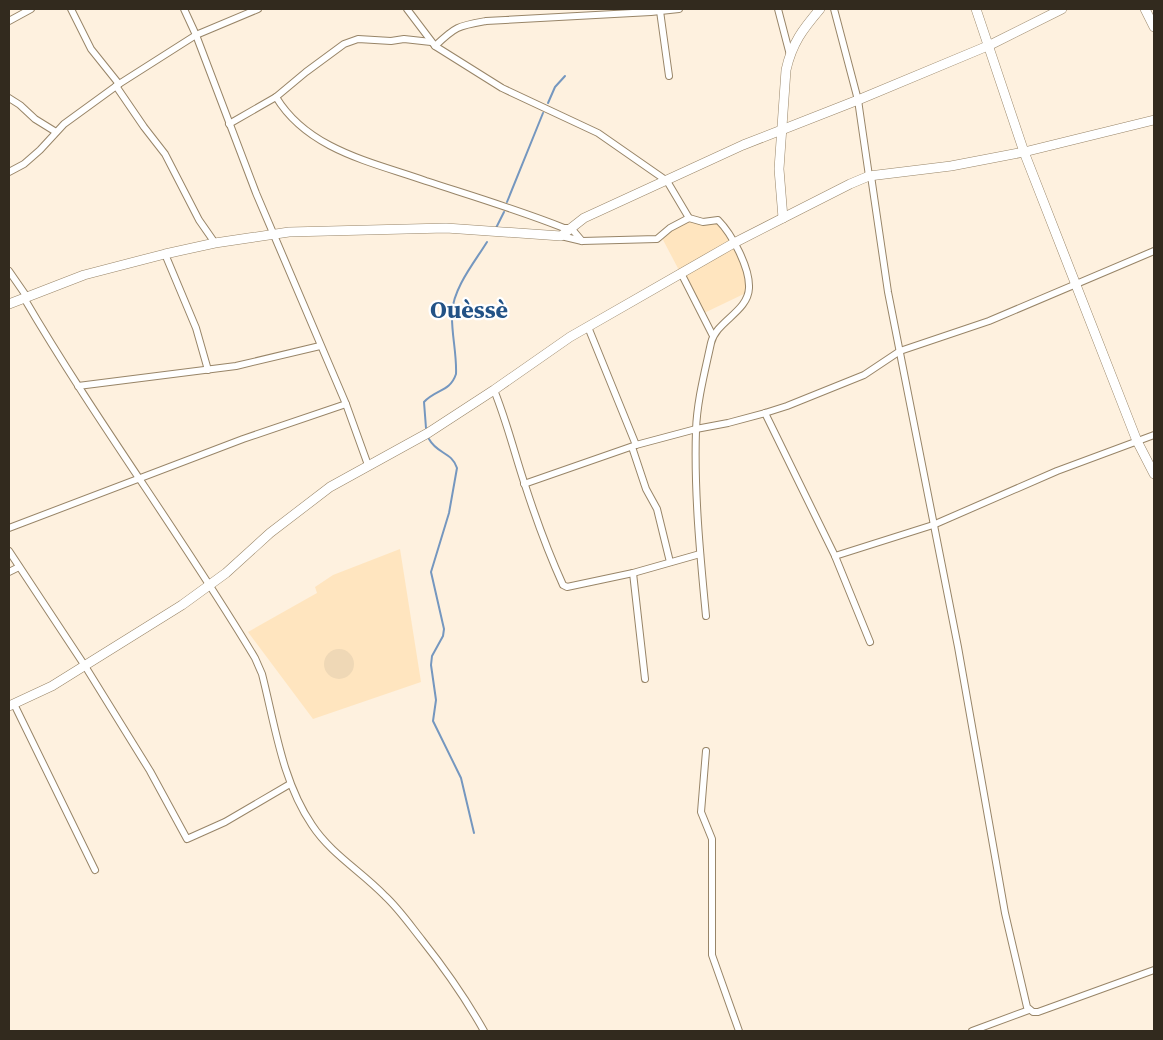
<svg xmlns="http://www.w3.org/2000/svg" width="1163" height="1040" viewBox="0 0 1163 1040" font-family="'Source Serif 4',serif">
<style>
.built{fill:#ffe5bf}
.green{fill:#efd8b6}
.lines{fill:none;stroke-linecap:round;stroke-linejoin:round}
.stream{stroke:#7597bf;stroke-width:2}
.street-casing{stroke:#988568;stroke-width:8}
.secondary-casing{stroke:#988568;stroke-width:10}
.street{stroke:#fff;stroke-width:6}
.secondary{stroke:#fff;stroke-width:9}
.labels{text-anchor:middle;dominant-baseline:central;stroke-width:4.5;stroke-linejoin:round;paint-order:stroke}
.town-label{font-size:24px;font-weight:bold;fill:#225286;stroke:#fff}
</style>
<rect width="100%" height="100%" fill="#fef1df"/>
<g class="built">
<path d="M 689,218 L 718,220 L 745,266 L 748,292 L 702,314 L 661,236 Z"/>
<path d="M 400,549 L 421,682 L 313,719 L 248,632 L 317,593 L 315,587 L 333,575 Z"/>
</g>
<circle class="green" cx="339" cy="664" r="15"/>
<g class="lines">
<g class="stream">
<path d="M 548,103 L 555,87 L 565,76"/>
<path d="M 507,202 L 543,113"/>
<path d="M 496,228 L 504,212"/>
<path d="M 426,428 L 424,402 C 436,389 450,392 456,374 C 457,354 451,332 452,312 C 454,287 474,263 487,242"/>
<path d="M 429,439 C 437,454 452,452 457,468 L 449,513 L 431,572 L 444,629 L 443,636 L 432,656 L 431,665 L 436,700 L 433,721 L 461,778 L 474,833"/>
</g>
<g class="street-casing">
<g id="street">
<path d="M 71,9 L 91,49 L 119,84"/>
<path d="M 184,9 L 196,35 L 256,193 L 346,404 L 368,465"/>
<path d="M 407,9 L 435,46 L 502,88 L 598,133 L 667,181 L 689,218 L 703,222 L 718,220 C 732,234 750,268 749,288 C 748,312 716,321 711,343 C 705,371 697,401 696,430 C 694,492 700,554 706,616"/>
<path d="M 778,9 L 790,55"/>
<path d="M 834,9 L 858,100 L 869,176"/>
<path d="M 660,11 L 669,76"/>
<path d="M 9,21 L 31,9"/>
<path d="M 435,46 C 456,26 458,26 486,21 L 651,12 L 679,9"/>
<path d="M 116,86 L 144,127 L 165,154 L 199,220 L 215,243"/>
<path d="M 276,97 C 308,150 372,162 426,181 C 472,196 519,210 564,228 L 571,228 L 582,241"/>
<path d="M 9,98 L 20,105 L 35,119 L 56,132"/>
<path d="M 229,124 L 276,97 L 306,72 L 344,44 L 358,39 L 391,41 L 404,39 L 431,42"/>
<path d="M 9,172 L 24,164 L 40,150 L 64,124 L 119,84 L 196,35 L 258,9"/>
<path d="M 871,176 L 888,292 L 958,647 L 1005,913 L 1027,1007 L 1033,1012 L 1038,1012 L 1154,970"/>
<path d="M 561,236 L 582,241 L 657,239 L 670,228 L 689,218"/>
<path d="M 165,254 L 196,328 L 208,370"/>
<path d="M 9,271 L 27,297"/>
<path d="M 681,273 L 713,336"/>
<path d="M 24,298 C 96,421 182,536 255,658 L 262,674 C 275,725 282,781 312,825 C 331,854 361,871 385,896 C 399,909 410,925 422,940 C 445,969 466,999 484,1031"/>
<path d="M 588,327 L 636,445"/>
<path d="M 78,386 L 236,366 L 320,346"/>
<path d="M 494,390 C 507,422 514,452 525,485 C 536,519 548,552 563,585 L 567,587 L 633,573 L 700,554"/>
<path d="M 765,413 L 835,556 L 870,642"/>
<path d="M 632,447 L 646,489 L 657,509 L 670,562"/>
<path d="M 524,484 L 636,445 L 696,429 L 728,423 L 765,413 L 787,406 L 864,375 L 900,351 L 989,321 L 1154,251"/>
<path d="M 9,528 L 243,439 L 346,404"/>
<path d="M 9,551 L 85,666 L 150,771 L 187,839 L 225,822 L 290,784"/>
<path d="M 835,556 L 933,525 L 1057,471 L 1154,435"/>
<path d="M 9,572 L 19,567"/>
<path d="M 633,573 L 645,679"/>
<path d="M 14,704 L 95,870"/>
<path d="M 706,751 L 701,812 L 712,839 L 712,955 L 739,1031"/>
<path d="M 972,1031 L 1029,1010"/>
</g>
</g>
<g class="secondary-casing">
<g id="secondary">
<path d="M 976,9 L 1024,152 L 1137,441 L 1154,474"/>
<path d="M 1145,9 L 1154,27"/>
<path d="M 783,218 L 779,169 L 786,70 C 792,43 803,29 820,9"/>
<path d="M 9,304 L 84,275 L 165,254 L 215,243 L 289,232 L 446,228 L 561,236 L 584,218 L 743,145 L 858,100 L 990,45 L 1062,9"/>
<path d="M 9,706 L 52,686 L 182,605 L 226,573 L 270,533 L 330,487 L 428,433 L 494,390 L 570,337 L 734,243 L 783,218 L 850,184 L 869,176 L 951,166 L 1024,152 L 1154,120"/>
</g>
</g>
<use href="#street" class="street"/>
<use href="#secondary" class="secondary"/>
</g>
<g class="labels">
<g class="town-label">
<text x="469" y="309">Ouèssè</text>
</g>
</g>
<rect width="1163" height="1040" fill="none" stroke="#322a1e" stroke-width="20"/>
</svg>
